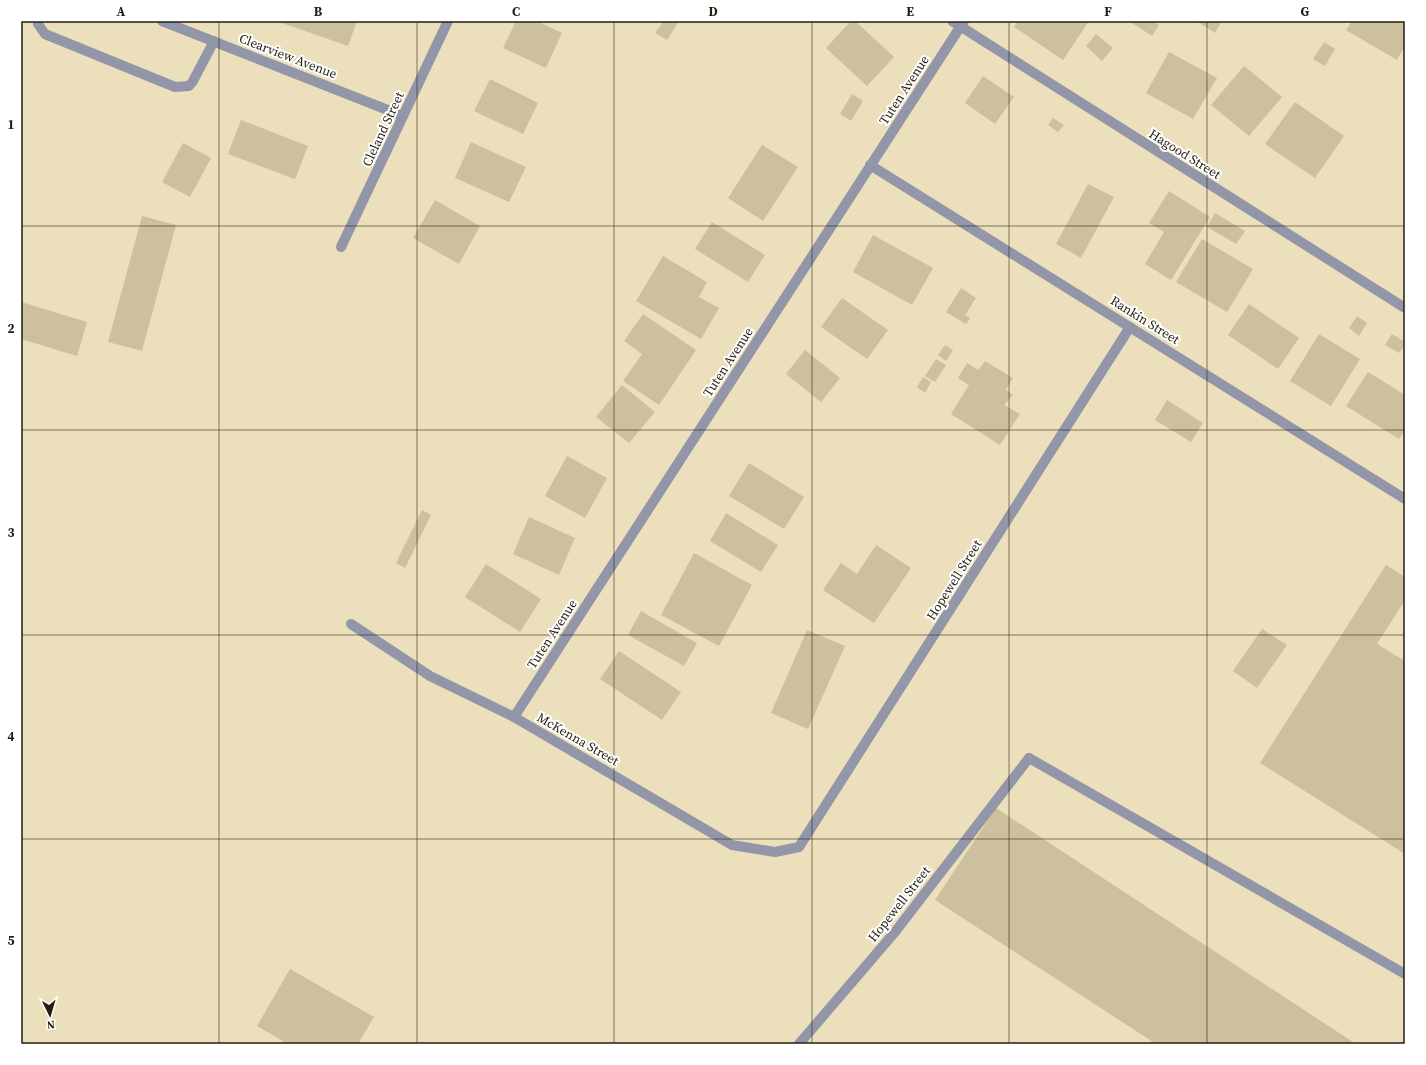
<svg xmlns="http://www.w3.org/2000/svg" width="1426" height="1065" viewBox="0 0 1426 1065" font-family="'Source Serif 4',serif">
<style>
.building{fill:#cdc09d}
.lines{fill:none;stroke-linecap:round;stroke-linejoin:round}
.lane{stroke:#9395a8;stroke-width:10}
.street{stroke:#9395a8;stroke-width:10}
.grid{fill:none;stroke:#231e11;stroke-width:1;stroke-opacity:0.55}
.labels{text-anchor:middle;dominant-baseline:central;stroke-width:4;stroke-linejoin:round;paint-order:stroke}
.street-label{font-size:13px;fill:#231e11;stroke:#fff}
.neatline{fill:none;stroke:#231e11;stroke-width:1.5}
.grid-label{font-size:13px;text-anchor:middle;font-weight:bold;fill:#231e11}
</style>
<rect width="100%" height="100%" fill="#ecdfbb"/>
<g class="building">
<path d="M 283,21 L 357,21 L 348,46 L 282,23 Z"/>
<path d="M 516,21 L 537,21 L 562,33 L 546,68 L 503,48 Z"/>
<path d="M 664,21 L 679,21 L 667,40 L 655,33 Z"/>
<path d="M 851,21 L 855,21 L 894,57 L 867,86 L 826,48 Z"/>
<path d="M 1018,21 L 1089,21 L 1063,60 L 1014,27 Z"/>
<path d="M 1129,21 L 1153,21 L 1159,25 L 1152,36 Z"/>
<path d="M 1198,21 L 1219,21 L 1221,22 L 1215,33 L 1198,22 Z"/>
<path d="M 1352,21 L 1405,21 L 1405,46 L 1397,60 L 1346,30 Z"/>
<path d="M 1096,34 L 1113,48 L 1102,61 L 1086,46 Z"/>
<path d="M 1324,42 L 1335,49 L 1325,66 L 1313,59 Z"/>
<path d="M 1169,52 L 1217,78 L 1193,119 L 1146,93 Z"/>
<path d="M 1244,66 L 1282,97 L 1249,136 L 1211,105 Z"/>
<path d="M 983,76 L 1014,97 L 995,124 L 965,103 Z"/>
<path d="M 490,79 L 538,103 L 523,134 L 474,111 Z"/>
<path d="M 852,94 L 863,101 L 851,121 L 840,114 Z"/>
<path d="M 1295,102 L 1344,136 L 1315,178 L 1265,144 Z"/>
<path d="M 1053,118 L 1064,125 L 1058,132 L 1048,125 Z"/>
<path d="M 241,120 L 308,146 L 295,179 L 228,154 Z"/>
<path d="M 471,142 L 526,167 L 509,202 L 455,178 Z"/>
<path d="M 183,143 L 211,158 L 190,197 L 162,182 Z"/>
<path d="M 762,145 L 798,167 L 763,221 L 728,198 Z"/>
<path d="M 1088,184 L 1114,197 L 1081,258 L 1056,244 Z"/>
<path d="M 1169,191 L 1210,217 L 1171,280 L 1145,264 L 1164,232 L 1149,223 Z"/>
<path d="M 435,200 L 480,226 L 459,264 L 413,238 Z"/>
<path d="M 1215,213 L 1245,231 L 1236,244 L 1207,227 Z"/>
<path d="M 142,216 L 176,225 L 142,351 L 108,342 Z"/>
<path d="M 712,222 L 765,255 L 748,282 L 695,249 Z"/>
<path d="M 873,235 L 933,268 L 912,305 L 853,272 Z"/>
<path d="M 1202,239 L 1253,269 L 1227,312 L 1176,282 Z"/>
<path d="M 663,256 L 707,282 L 699,297 L 719,308 L 701,339 L 636,301 Z"/>
<path d="M 961,288 L 976,298 L 965,315 L 970,318 L 966,324 L 946,312 Z"/>
<path d="M 842,298 L 888,330 L 867,359 L 821,327 Z"/>
<path d="M 21,302 L 87,322 L 77,356 L 21,339 Z"/>
<path d="M 1249,304 L 1299,338 L 1278,369 L 1228,335 Z"/>
<path d="M 643,314 L 696,350 L 659,405 L 623,381 L 642,354 L 624,341 Z"/>
<path d="M 1357,316 L 1367,323 L 1359,336 L 1349,328 Z"/>
<path d="M 1319,334 L 1360,359 L 1331,406 L 1290,381 Z"/>
<path d="M 1392,334 L 1405,342 L 1405,344 L 1399,353 L 1385,345 Z"/>
<path d="M 945,345 L 953,350 L 946,361 L 938,355 Z"/>
<path d="M 805,350 L 840,378 L 821,402 L 786,374 Z"/>
<path d="M 936,359 L 946,365 L 935,382 L 925,376 Z"/>
<path d="M 985,361 L 1013,378 L 1006,390 L 1013,395 L 1004,405 L 1020,414 L 1000,445 L 951,414 L 969,385 L 958,378 L 967,363 L 978,370 Z"/>
<path d="M 1368,372 L 1405,395 L 1405,430 L 1399,439 L 1346,406 Z"/>
<path d="M 923,377 L 931,382 L 925,393 L 917,387 Z"/>
<path d="M 622,385 L 655,412 L 629,443 L 596,417 Z"/>
<path d="M 1167,400 L 1203,423 L 1191,442 L 1155,420 Z"/>
<path d="M 567,456 L 607,478 L 585,518 L 545,496 Z"/>
<path d="M 749,463 L 804,497 L 784,529 L 729,496 Z"/>
<path d="M 422,510 L 431,515 L 405,568 L 396,563 Z"/>
<path d="M 726,513 L 778,545 L 761,572 L 710,541 Z"/>
<path d="M 529,517 L 575,538 L 559,575 L 513,554 Z"/>
<path d="M 876,545 L 911,568 L 874,623 L 823,590 L 841,563 L 857,574 Z"/>
<path d="M 694,553 L 752,585 L 719,646 L 661,615 Z"/>
<path d="M 486,564 L 541,599 L 520,632 L 465,597 Z"/>
<path d="M 1386,565 L 1405,577 L 1405,600 L 1377,644 L 1405,661 L 1405,854 L 1260,763 Z"/>
<path d="M 641,611 L 697,643 L 684,666 L 628,635 Z"/>
<path d="M 1262,629 L 1287,645 L 1257,688 L 1233,671 Z"/>
<path d="M 807,630 L 845,646 L 808,729 L 771,713 Z"/>
<path d="M 619,651 L 681,692 L 662,720 L 600,679 Z"/>
<path d="M 996,808 L 1356,1044 L 1156,1044 L 935,900 Z"/>
<path d="M 290,969 L 374,1017 L 358,1044 L 288,1044 L 257,1026 Z"/>
</g>
<g class="lines">
<g class="lane">
<path d="M 38,21 L 38,24 L 45,34 L 175,87 L 189,86 L 193,81 L 214,41"/>
<path d="M 1029,758 L 1405,974"/>
</g>
<g class="street">
<path d="M 162,21 L 403,116"/>
<path d="M 952,21 L 1405,308"/>
<path d="M 870,165 L 1405,499"/>
<path d="M 341,247 L 448,21"/>
<path d="M 351,624 L 430,676 L 514,717 L 732,845 L 775,852 L 799,847 L 1130,327"/>
<path d="M 514,717 L 964,21"/>
<path d="M 799,1044 L 895,932 L 1029,758"/>
</g>
</g>
<path class="grid" d="M 219,21 L 219,1044M 417,21 L 417,1044M 614,21 L 614,1044M 812,21 L 812,1044M 1009,21 L 1009,1044M 1207,21 L 1207,1044M 21,226 L 1405,226M 21,430 L 1405,430M 21,635 L 1405,635M 21,839 L 1405,839"/>
<g class="labels">
<g class="street-label">
<text transform="translate(288 56) rotate(21)">Clearview Avenue</text>
<text transform="translate(904 90) rotate(-57)">Tuten Avenue</text>
<text transform="translate(383 129) rotate(-65)">Cleland Street</text>
<text transform="translate(1185 154) rotate(32)">Hagood Street</text>
<text transform="translate(1145 320) rotate(32)">Rankin Street</text>
<text transform="translate(728 362) rotate(-57)">Tuten Avenue</text>
<text transform="translate(954 580) rotate(-58)">Hopewell Street</text>
<text transform="translate(552 634) rotate(-57)">Tuten Avenue</text>
<text transform="translate(578 739) rotate(30)">McKenna Street</text>
<text transform="translate(899 904) rotate(-52)">Hopewell Street</text>
</g>
</g>
<rect width="1426" height="1065" fill="none" stroke="#ffffff" stroke-width="44"/>
<g transform="translate(50 1015) rotate(175)" stroke="#ffffff" stroke-width="3" paint-order="stroke">
<path d="M0-3L7 15L0 10L-7 15Z" fill="#231e11"/>
<text y="-6" font-size="11" font-weight="bold" text-anchor="middle" fill="#231e11">N</text>
</g>
<rect x="22" y="22" width="1382" height="1021" class="neatline"/>
<g class="grid-label">
<text x="121" y="16">A</text>
<text x="318" y="16">B</text>
<text x="516" y="16">C</text>
<text x="713" y="16">D</text>
<text x="910" y="16">E</text>
<text x="1108" y="16">F</text>
<text x="1305" y="16">G</text>
<text x="11" y="129">1</text>
<text x="11" y="333">2</text>
<text x="11" y="537">3</text>
<text x="11" y="741">4</text>
<text x="11" y="945">5</text>
</g>
</svg>
